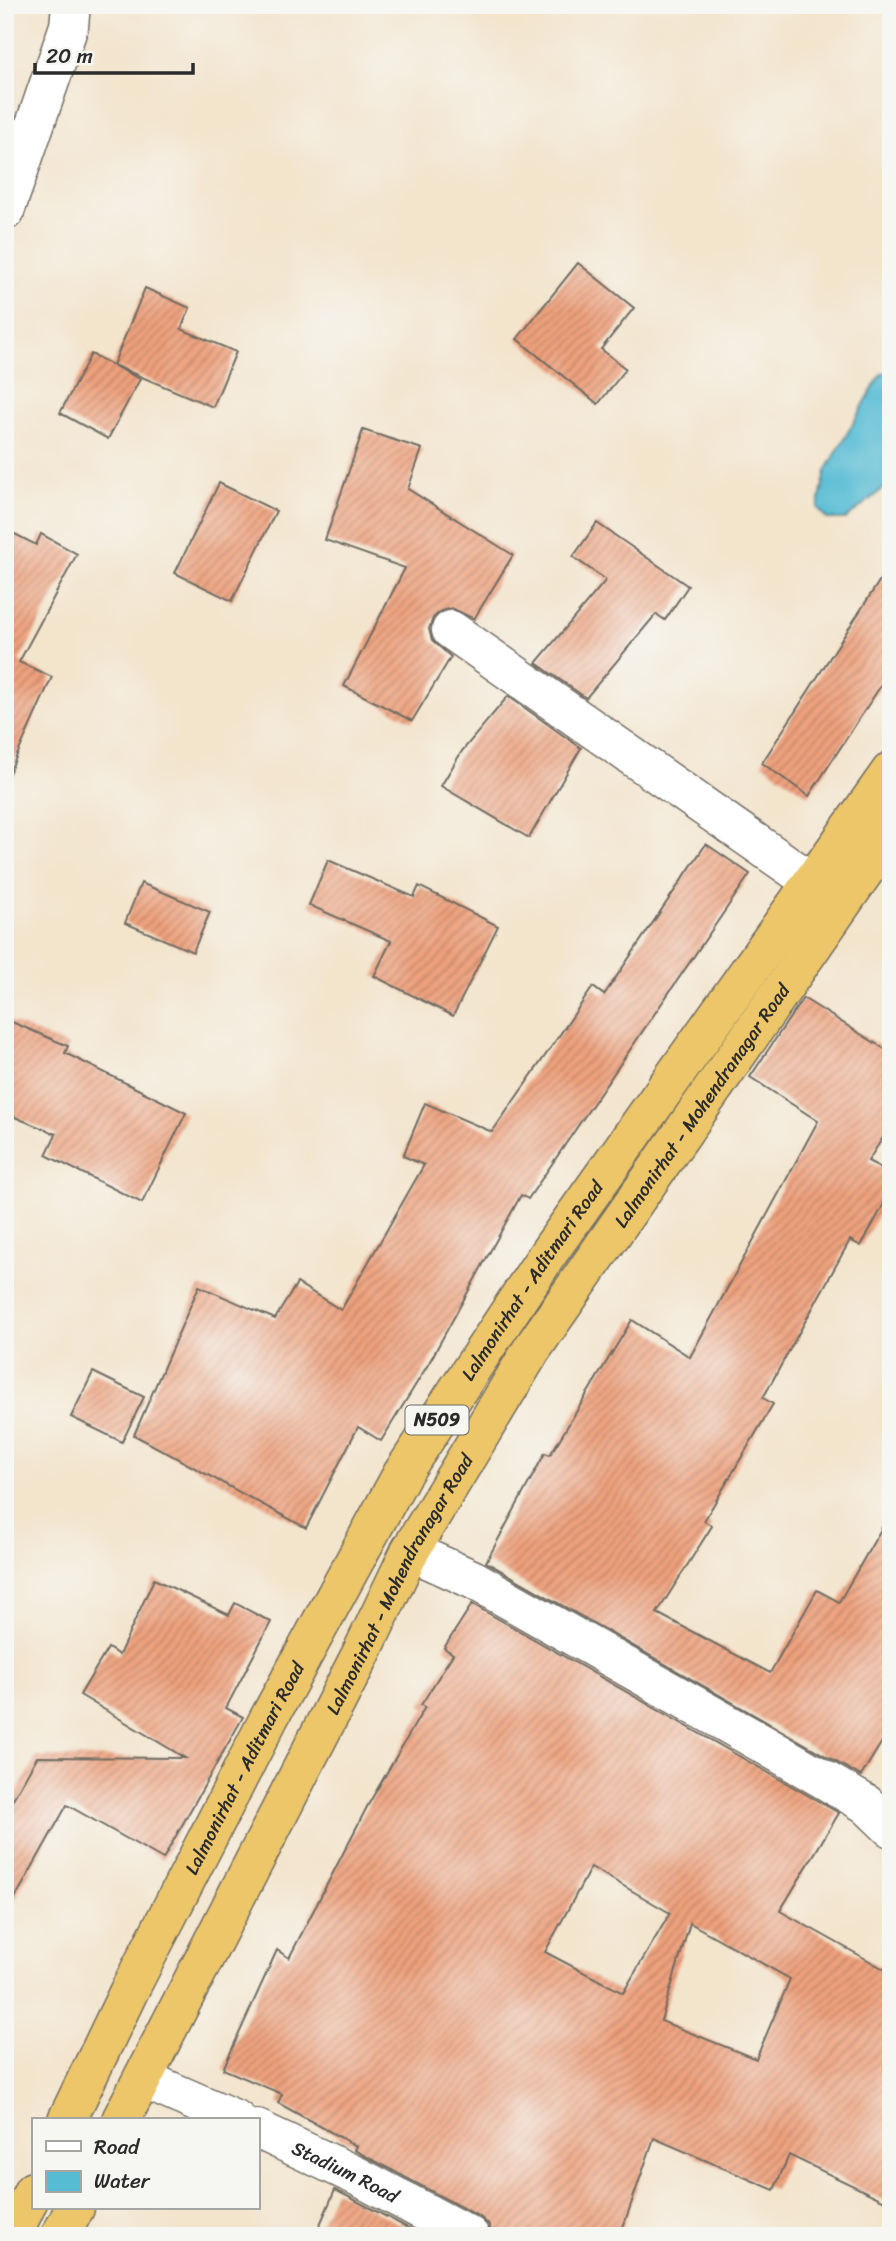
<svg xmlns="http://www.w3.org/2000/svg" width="896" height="2241" viewBox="0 0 896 2241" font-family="Sriracha,sans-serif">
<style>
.water{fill:#56bcd4;stroke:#407480;stroke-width:2}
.building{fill:url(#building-hatch);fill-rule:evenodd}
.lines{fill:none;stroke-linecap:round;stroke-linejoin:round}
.street-casing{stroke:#716c63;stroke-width:41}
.highway-casing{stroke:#716c63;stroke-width:41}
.street{stroke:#fff;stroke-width:38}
.highway{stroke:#ecc669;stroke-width:38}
.labels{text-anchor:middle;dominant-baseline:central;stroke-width:6;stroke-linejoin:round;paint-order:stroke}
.shield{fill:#f6f6f2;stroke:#686867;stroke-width:2}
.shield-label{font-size:18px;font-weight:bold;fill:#2b2b2b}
.street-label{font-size:19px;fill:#2b2b2b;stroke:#f6f6f2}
</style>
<defs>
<pattern id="building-hatch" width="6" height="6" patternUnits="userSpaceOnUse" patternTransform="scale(1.75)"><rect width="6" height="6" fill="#eea17d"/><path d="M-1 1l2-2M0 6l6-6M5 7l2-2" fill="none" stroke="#c18367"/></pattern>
</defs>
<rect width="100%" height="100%" fill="#f6f6f2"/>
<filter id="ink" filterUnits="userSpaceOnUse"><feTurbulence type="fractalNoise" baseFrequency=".0143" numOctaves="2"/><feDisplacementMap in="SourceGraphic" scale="14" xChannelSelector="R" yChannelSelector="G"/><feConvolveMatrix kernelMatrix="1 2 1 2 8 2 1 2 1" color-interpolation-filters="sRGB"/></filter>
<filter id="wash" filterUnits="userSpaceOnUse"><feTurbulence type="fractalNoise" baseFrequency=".00686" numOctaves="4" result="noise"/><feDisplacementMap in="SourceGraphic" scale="28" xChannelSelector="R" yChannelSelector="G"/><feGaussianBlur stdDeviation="1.57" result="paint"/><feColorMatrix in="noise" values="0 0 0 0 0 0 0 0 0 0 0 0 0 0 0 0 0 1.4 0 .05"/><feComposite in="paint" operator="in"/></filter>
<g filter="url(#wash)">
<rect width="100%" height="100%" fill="#f3e4cc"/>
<path class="water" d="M 891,370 L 891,482 L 846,519 L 827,519 L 818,508 L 826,471 L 881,374 Z"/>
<g id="blocks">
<g class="building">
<path d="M 578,263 L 634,308 L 601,349 L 626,369 L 598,404 L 517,339 Z"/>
<path d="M 145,288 L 190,308 L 181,329 L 236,352 L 213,407 L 113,365 Z"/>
<path d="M 91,354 L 140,379 L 108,439 L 60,413 Z"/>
<path d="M 363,430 L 422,449 L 408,489 L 513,555 L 474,619 L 452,608 L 441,611 L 433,618 L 429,629 L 432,640 L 451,657 L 412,721 L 344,686 L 405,568 L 325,540 Z"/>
<path d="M 219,483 L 276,511 L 232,601 L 175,573 Z"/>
<path d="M 597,523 L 688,586 L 665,620 L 656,614 L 586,698 L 536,663 L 606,580 L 573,557 Z"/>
<path d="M 5,529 L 36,545 L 41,534 L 77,554 L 19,662 L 52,677 L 5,782 Z"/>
<path d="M 891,563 L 891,670 L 809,796 L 762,763 Z"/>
<path d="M 508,696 L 581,748 L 529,838 L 441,786 L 462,751 Z"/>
<path d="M 706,844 L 750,874 L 528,1199 L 521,1195 L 429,1363 L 381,1441 L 358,1427 L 306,1528 L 134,1435 L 199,1286 L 275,1319 L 297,1283 L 341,1310 L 424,1165 L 403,1156 L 425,1103 L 492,1132 L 593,987 L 604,995 Z"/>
<path d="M 328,860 L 414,897 L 419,886 L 498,926 L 453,1016 L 374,976 L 391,941 L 309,905 Z"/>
<path d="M 141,883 L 210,912 L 193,952 L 125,923 Z"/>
<path d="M 803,998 L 891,1053 L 891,1125 L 868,1161 L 891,1173 L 891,1191 L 861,1246 L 850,1240 L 763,1398 L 773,1404 L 704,1521 L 712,1526 L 657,1613 L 770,1673 L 817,1590 L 839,1602 L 891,1512 L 891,1727 L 861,1776 L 486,1562 L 545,1453 L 550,1455 L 632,1320 L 690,1357 L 818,1121 L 750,1077 Z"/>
<path d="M 5,1019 L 68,1046 L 65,1053 L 186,1113 L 142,1203 L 46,1155 L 56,1134 L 5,1113 Z"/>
<path d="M 93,1372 L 144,1397 L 122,1442 L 71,1417 Z"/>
<path d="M 154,1579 L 229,1615 L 235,1603 L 271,1622 L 226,1708 L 243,1717 L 163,1859 L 67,1805 L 5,1916 L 5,1813 L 37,1757 L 185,1758 L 80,1695 L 108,1648 L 119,1655 Z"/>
<path d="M 472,1604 L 839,1813 L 780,1911 L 891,1973 L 891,2204 L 789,2155 L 774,2190 L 654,2138 L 620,2236 L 492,2236 L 489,2225 L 480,2217 L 354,2150 L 356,2146 L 278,2103 L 282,2094 L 223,2069 L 277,1950 L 289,1958 L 368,1805 L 425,1707 L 421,1705 L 453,1654 L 444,1648 ZM 591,1867 L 670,1913 L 623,1993 L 545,1952 ZM 690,1923 L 790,1979 L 756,2059 L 661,2021 Z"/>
<path d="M 335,2190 L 349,2197 L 423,2236 L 315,2236 Z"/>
</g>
</g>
</g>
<g filter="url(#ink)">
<use href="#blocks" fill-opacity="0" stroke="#716c63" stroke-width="2"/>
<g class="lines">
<g class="street-casing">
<g id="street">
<path d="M 5,211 L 69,26 L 71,5"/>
<path d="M 451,630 L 812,882"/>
<path d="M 410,1551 L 474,1580 L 763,1744 L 866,1804 L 891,1828"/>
<path d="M 143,2079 L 237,2120"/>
<path id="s1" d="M 257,2129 L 359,2177 L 470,2236"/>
</g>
</g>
<g class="highway-casing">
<g id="highway">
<path id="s2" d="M 67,2120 L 128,1993 L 269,1718 L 402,1474 L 547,1255 L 891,771"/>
<path id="s3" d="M 121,2120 L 361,1654 L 410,1551 L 532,1349 L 891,833"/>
<path d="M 12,2236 L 33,2191"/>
<path d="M 60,2236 L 75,2208"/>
</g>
</g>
<use href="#street" class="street"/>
<use href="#highway" class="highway"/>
</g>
</g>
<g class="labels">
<rect class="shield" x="405.5" y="1405.5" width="63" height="29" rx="5"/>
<g class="shield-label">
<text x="437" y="1420">N509</text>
</g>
<g class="street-label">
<text stroke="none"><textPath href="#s3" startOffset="1171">Lalmonirhat - Mohendranagar Road</textPath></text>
<text stroke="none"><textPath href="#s2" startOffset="961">Lalmonirhat - Aditmari Road</textPath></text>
<text stroke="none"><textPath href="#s3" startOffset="604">Lalmonirhat - Mohendranagar Road</textPath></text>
<text stroke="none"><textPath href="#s2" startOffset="394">Lalmonirhat - Aditmari Road</textPath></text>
<text stroke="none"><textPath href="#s1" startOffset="98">Stadium Road</textPath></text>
</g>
</g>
<rect width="896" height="2241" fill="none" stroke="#f6f6f2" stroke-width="28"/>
<rect x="32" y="2118" width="228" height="91" fill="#f6f6f2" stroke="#a5a5a2" stroke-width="2"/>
<rect x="46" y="2141" width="35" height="10" fill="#ffffff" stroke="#a5a5a2" stroke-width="2"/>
<text x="94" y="2154" font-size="21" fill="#2b2b2b">Road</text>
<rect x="46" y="2171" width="35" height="21" fill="#56bcd4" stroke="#a5a5a2" stroke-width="2"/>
<text x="94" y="2188" font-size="21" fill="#2b2b2b">Water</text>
<path d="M35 63v10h158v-10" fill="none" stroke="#2b2b2b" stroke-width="3.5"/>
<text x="46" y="63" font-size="21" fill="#2b2b2b" stroke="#f6f6f2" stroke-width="5" paint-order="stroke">20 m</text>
</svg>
